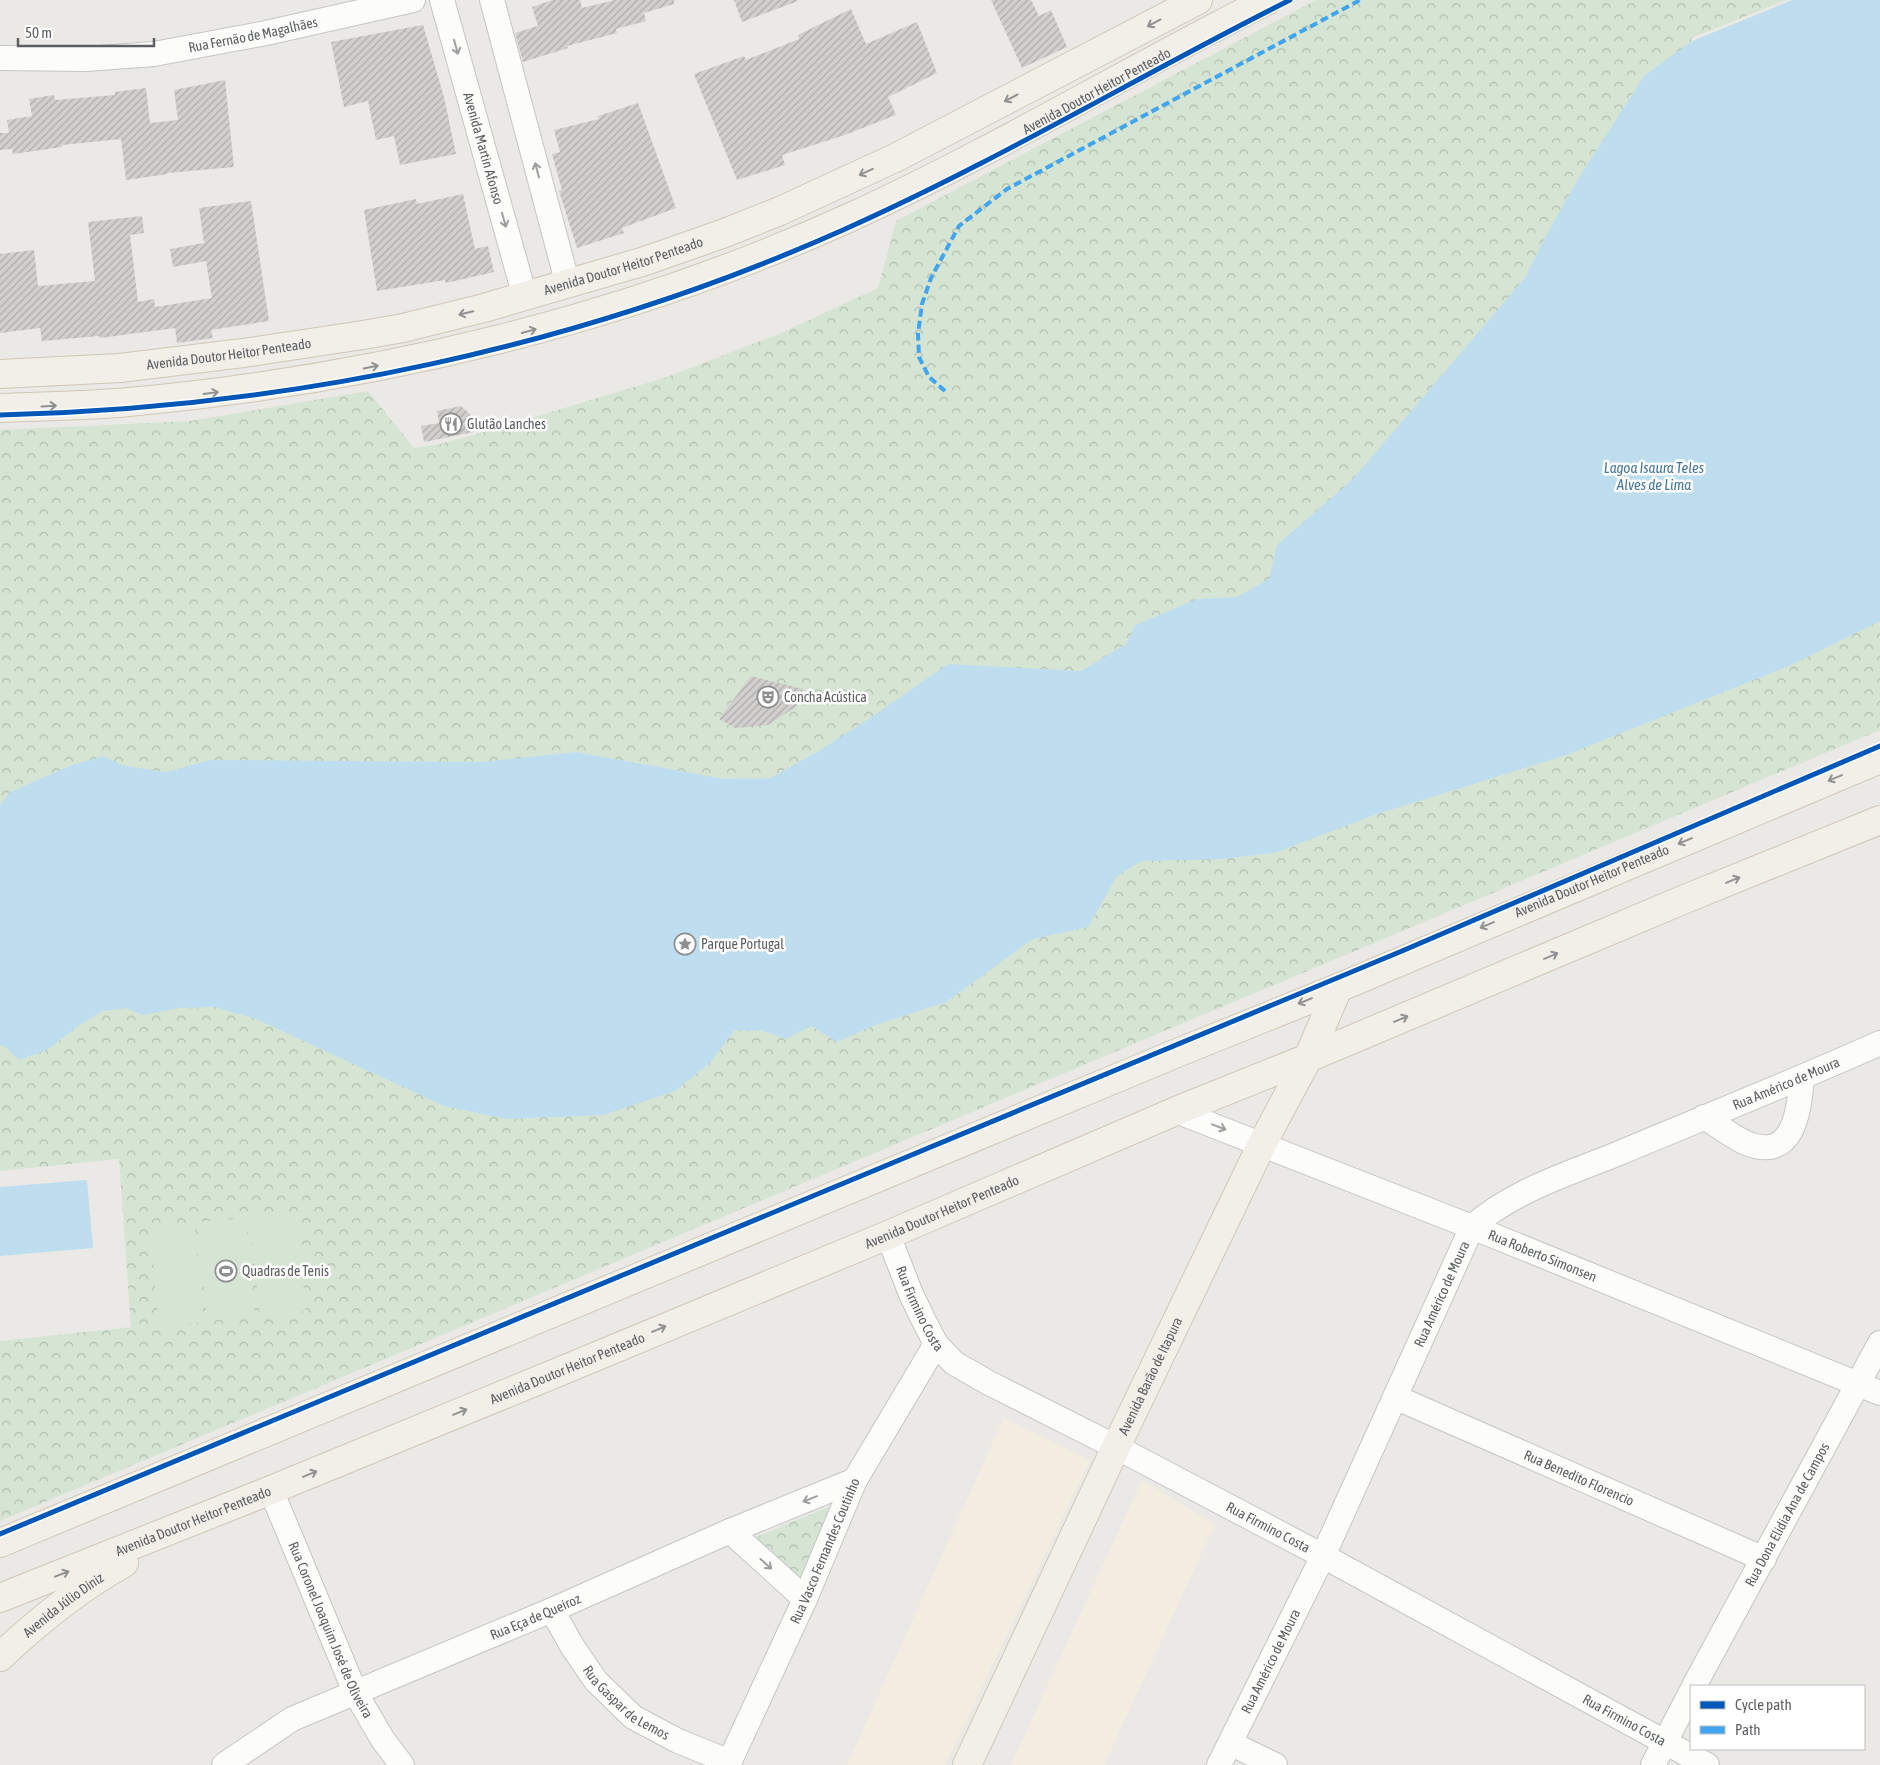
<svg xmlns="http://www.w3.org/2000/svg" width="1880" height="1765" viewBox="0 0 1880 1765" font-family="'Asap Condensed',sans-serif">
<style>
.commercial{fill:#f3ede0}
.forest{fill:url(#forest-crowns)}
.pitch{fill:#d6e5d3}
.water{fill:#bedef0}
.pier{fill:#eae9e6}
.building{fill:url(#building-hatch)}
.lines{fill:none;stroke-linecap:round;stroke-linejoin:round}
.minor-casing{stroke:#c5c5c5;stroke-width:26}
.major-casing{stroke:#d0c7b6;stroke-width:30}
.minor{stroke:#fcfcfb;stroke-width:24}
.major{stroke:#f1efe8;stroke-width:28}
.quiet{stroke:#40a5ee;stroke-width:4;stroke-dasharray:8 4;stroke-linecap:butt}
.cycleway-casing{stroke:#fff;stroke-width:8}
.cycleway{stroke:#0057b8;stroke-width:5}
.oneway{stroke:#909191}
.oneway2{stroke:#9c9e9f}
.labels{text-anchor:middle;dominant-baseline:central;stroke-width:5;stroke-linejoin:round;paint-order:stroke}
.street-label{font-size:14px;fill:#5c5f62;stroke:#fff}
.poi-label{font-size:14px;fill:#5c5f62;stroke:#fff;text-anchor:start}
.water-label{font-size:15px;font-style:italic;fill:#47779c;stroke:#fff}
</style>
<defs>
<pattern id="forest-crowns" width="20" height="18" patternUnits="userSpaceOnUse" patternTransform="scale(1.25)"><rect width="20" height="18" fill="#d6e5d3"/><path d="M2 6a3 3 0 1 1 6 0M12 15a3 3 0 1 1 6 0" fill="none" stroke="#b1bdaf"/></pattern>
<pattern id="building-hatch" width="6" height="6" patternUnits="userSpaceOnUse" patternTransform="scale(1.25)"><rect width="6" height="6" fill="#d1d0ce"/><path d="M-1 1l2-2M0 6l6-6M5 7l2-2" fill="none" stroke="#adacab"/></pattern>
</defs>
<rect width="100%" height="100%" fill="#eae9e6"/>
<g class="commercial">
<path d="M 1004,1418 L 1090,1460 L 945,1765 L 847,1765 Z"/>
<path d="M 1142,1480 L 1215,1524 L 1104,1765 L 1011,1765 Z"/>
</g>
<g class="forest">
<path d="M 1316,0 L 1880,0 L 1880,730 L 0,1521 L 0,1341 L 131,1327 L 119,1159 L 0,1171 L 0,430 L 190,421 L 368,391 L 414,448 L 440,444 L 495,429 L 667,377 L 781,333 L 878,288 L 896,221 Z"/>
<path d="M 833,1505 L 798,1584 L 746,1541 Z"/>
</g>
<g class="pitch">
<path d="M 296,1213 L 306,1311 L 260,1316 L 250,1218 Z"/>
<path d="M 246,1218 L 255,1316 L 207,1321 L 198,1222 Z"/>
<path d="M 194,1223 L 204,1322 L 159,1326 L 150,1227 Z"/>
</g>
<g class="water">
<path d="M 1792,0 L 1880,0 L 1880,621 L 1791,665 L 1566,755 L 1377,814 L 1277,852 L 1225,859 L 1141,861 L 1117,876 L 1088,927 L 1033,939 L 946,1002 L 878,1024 L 837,1042 L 811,1026 L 786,1039 L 763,1031 L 735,1030 L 710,1063 L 675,1091 L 603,1115 L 506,1119 L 444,1106 L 256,1019 L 214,1007 L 179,1008 L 143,1015 L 126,1008 L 103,1011 L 81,1024 L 47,1050 L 19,1060 L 5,1047 L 0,1045 L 0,805 L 10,792 L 72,765 L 103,756 L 125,766 L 167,772 L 210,760 L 482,762 L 576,752 L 724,779 L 770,778 L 817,752 L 867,720 L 948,664 L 1081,671 L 1126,644 L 1135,625 L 1197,599 L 1237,597 L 1269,579 L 1277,545 L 1352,480 L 1524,279 L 1545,238 L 1575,184 L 1644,76 L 1692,41 Z"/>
<path d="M 87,1180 L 93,1248 L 0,1256 L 0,1187 Z"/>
</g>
<path class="pier" d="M 1786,0 L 1792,0 L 1692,41 L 1691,38 Z"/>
<g class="building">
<path d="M 553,0 L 580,0 L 582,8 L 615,0 L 674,0 L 674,4 L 644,13 L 646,21 L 616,29 L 617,33 L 567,46 L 568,48 L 523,62 L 515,33 L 538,26 L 532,7 Z"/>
<path d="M 734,0 L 798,0 L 798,1 L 742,22 Z"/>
<path d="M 991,0 L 1031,0 L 1039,16 L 1051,10 L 1067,47 L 1022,68 Z"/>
<path d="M 851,9 L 866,44 L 917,22 L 937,73 L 888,97 L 896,115 L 842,136 L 782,155 L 785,165 L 737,180 L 694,74 L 744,56 L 746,60 L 799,39 L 798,35 Z"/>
<path d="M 423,25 L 444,97 L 456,154 L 400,165 L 394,136 L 376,140 L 368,101 L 344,107 L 331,42 Z"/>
<path d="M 225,80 L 234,167 L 168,173 L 168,174 L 126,180 L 121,139 L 62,145 L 62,147 L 13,154 L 12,149 L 0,150 L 0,133 L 9,133 L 7,120 L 32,116 L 29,99 L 54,95 L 55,100 L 115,95 L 115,92 L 146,88 L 150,123 L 178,120 L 174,90 Z"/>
<path d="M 638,103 L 676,208 L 622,228 L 624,233 L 577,248 L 559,191 L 562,190 L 552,154 L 560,152 L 554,130 L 599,119 L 598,116 Z"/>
<path d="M 463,194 L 475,249 L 488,246 L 494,272 L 446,283 L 445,280 L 377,291 L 364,210 L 416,199 L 417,204 Z"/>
<path d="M 251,201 L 269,321 L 211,330 L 213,338 L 177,343 L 175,328 L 100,338 L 99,336 L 42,341 L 40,328 L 0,333 L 0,254 L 34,250 L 38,286 L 95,281 L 88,222 L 142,216 L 144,233 L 130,235 L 138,302 L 154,299 L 155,307 L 212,298 L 206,261 L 173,267 L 170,249 L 204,243 L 199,208 Z"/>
<path d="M 461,406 L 470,414 L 474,432 L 424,442 L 421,426 L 439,423 L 437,411 Z"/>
<path d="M 751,676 L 803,689 L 797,706 L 768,725 L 736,728 L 719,719 Z"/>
</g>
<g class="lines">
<g class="minor-casing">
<g id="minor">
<path id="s1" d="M 442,0 L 525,297"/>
<path d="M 492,0 L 568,285"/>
<path id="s2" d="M 0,58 L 86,59 L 154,54 L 266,33 L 413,0"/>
<path id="s3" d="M 1176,1111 L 1472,1227 L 1880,1393"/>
<path d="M 1704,1117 C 1717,1125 1730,1135 1744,1142 C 1793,1164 1799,1113 1802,1078"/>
<path id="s4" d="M 888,1235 L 911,1294 L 924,1321 L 936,1344 L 954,1363 L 989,1383 L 1116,1447 L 1323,1556 L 1707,1765"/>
<path id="s5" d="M 1395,1397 L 1764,1559"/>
<path id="s6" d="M 271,1490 L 355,1692 L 383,1740 L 402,1765"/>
<path d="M 730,1531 L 805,1599"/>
<path id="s7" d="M 552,1610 L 572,1646 L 596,1681 L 633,1717 L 678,1741 L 730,1762"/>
<path id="s8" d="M 1694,1686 L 1880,1343"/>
<path d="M 1230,1743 L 1275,1765"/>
<path id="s9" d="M 224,1765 L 292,1719 L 552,1610 L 730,1531 L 855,1480"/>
<path id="s10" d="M 728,1765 L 805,1599 L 855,1480 L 936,1344"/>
<path id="s11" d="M 1219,1765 L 1323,1556 L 1472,1227 C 1512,1191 1568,1174 1617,1154 C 1705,1117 1793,1082 1880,1043"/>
<path d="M 1653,1765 L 1691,1692"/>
</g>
</g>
<g class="major-casing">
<g id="major">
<path id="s12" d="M 0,374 L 120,368 L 243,353 L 363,335 L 403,328 L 484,308 L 645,261 L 722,234 L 780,211 L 895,158 L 1198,0"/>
<path id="s13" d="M 0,408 C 43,406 86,406 129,402 C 377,379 626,320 853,216 C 995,151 1129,70 1268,0"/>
<path id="s14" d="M 0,1543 L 1177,1053 L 1338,988 L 1880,759"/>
<path id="s15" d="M 0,1598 L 271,1490 L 561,1371 L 888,1235 L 1176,1111 L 1308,1058 L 1685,899 L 1880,820"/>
<path id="s16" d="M 0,1657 C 36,1623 81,1587 124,1563"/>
<path id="s17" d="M 967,1765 L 1116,1447 L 1262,1144 L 1308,1058 L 1338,988"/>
</g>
</g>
<use href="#minor" class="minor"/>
<use href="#major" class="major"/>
<path class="quiet" d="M 945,391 L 929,377 L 919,357 L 918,334 L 922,304 L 931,278 L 959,226 L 1007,189 L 1360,0"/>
<g class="cycleway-casing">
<g id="cycleway">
<path d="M 0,415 C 289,408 578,348 843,230 C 996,162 1140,75 1290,0"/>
<path d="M 0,1534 L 1402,951 L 1880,746"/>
</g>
</g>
<use href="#cycleway" class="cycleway"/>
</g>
<defs><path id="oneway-shaft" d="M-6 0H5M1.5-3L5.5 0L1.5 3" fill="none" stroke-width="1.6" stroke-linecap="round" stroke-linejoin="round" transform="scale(1.25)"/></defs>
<g class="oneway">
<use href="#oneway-shaft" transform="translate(1154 23) rotate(152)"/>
<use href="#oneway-shaft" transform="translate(1011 98) rotate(152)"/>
<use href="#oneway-shaft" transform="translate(866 172) rotate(155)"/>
<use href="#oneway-shaft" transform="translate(466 313) rotate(166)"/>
<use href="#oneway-shaft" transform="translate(529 331) rotate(-15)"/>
<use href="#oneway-shaft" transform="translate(371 367) rotate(-11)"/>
<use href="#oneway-shaft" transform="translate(211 393) rotate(-8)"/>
<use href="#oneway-shaft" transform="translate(49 406) rotate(-3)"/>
<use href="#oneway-shaft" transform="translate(1835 778) rotate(157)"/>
<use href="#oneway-shaft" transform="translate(1685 841) rotate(157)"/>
<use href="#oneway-shaft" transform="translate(1733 880) rotate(-22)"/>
<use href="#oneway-shaft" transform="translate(1487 925) rotate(157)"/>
<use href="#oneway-shaft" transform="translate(1551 956) rotate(-23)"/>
<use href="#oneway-shaft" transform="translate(1305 1001) rotate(158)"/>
<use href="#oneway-shaft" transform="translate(1401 1019) rotate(-23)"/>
<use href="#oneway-shaft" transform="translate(659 1329) rotate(-23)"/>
<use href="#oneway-shaft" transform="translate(460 1412) rotate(-22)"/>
<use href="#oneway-shaft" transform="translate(310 1474) rotate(-22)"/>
<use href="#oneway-shaft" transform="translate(62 1574) rotate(-21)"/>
</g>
<g class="oneway2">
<use href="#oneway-shaft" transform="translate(456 47) rotate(74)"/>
<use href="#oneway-shaft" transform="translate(537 170) rotate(-105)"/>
<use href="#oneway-shaft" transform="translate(504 220) rotate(74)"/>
<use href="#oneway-shaft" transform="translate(1219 1127) rotate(21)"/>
<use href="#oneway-shaft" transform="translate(810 1499) rotate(158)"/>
<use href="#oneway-shaft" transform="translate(766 1564) rotate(42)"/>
</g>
<defs>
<g id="restaurant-ring" transform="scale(1.125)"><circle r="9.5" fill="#fff" stroke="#8e8f90" stroke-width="1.5"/><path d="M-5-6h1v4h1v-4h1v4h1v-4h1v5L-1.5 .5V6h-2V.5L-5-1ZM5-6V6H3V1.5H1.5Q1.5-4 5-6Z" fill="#8e8f90"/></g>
<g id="theatre-ring" transform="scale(1.125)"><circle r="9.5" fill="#fff" stroke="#8e8f90" stroke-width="1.5"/><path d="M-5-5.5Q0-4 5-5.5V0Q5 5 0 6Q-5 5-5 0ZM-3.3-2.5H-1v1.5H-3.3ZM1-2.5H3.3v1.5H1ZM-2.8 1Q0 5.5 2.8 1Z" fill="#8e8f90"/></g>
<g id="sight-ring" transform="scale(1.125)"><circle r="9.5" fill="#fff" stroke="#8e8f90" stroke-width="1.5"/><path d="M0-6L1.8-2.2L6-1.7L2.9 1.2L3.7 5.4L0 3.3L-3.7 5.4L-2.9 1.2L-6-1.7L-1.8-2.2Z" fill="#8e8f90"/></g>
<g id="stadium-ring" transform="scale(1.125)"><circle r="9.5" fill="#fff" stroke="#8e8f90" stroke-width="1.5"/><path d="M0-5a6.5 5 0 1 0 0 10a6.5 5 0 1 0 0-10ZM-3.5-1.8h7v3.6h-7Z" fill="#8e8f90"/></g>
</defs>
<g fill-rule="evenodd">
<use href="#restaurant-ring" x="451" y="424"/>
<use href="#theatre-ring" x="768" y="697"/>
<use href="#sight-ring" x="685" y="944"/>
<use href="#stadium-ring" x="226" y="1271"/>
</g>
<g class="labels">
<g class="street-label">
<text stroke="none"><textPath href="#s2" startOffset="255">Rua Fernão de Magalhães</textPath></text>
<text stroke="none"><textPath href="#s13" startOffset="1154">Avenida Doutor Heitor Penteado</textPath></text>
<text stroke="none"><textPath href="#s1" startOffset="154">Avenida Martin Afonso</textPath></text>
<text stroke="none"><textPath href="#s12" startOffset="635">Avenida Doutor Heitor Penteado</textPath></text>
<text stroke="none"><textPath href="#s12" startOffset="230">Avenida Doutor Heitor Penteado</textPath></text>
<text stroke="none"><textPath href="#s14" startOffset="1724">Avenida Doutor Heitor Penteado</textPath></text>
<text stroke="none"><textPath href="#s11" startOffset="941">Rua Américo de Moura</textPath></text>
<text stroke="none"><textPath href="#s15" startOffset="1018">Avenida Doutor Heitor Penteado</textPath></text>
<text stroke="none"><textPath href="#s3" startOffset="394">Rua Roberto Simonsen</textPath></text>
<text stroke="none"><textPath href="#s11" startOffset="521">Rua Américo de Moura</textPath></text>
<text stroke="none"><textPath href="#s4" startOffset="80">Rua Firmino Costa</textPath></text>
<text stroke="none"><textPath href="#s15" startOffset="612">Avenida Doutor Heitor Penteado</textPath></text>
<text stroke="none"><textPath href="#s17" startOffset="430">Avenida Barão de Itapura</textPath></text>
<text stroke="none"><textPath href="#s5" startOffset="201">Rua Benedito Florencio</textPath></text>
<text stroke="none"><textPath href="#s8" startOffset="195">Rua Dona Elidia Ana de Campos</textPath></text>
<text stroke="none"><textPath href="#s15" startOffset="208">Avenida Doutor Heitor Penteado</textPath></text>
<text stroke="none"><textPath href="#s4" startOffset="500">Rua Firmino Costa</textPath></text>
<text stroke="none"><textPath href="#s10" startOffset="235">Rua Vasco Fernandes Coutinho</textPath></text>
<text stroke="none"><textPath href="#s16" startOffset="82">Avenida Júlio Diniz</textPath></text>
<text stroke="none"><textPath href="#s9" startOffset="346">Rua Eça de Queiroz</textPath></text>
<text stroke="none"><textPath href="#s6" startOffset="152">Rua Coronel Joaquim José de Oliveira</textPath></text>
<text stroke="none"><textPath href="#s11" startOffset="116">Rua Américo de Moura</textPath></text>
<text stroke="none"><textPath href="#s7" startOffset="121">Rua Gaspar de Lemos</textPath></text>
<text stroke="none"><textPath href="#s4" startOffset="905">Rua Firmino Costa</textPath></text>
</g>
<g class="poi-label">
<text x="467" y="424">Glutão Lanches</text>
<text x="784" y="697">Concha Acústica</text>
<text x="701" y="944">Parque Portugal</text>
<text x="242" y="1271">Quadras de Tenis</text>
</g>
<g class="water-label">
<text x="1654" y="467">Lagoa Isaura Teles<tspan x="1654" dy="17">Alves de Lima</tspan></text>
</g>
</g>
<rect x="1690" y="1685" width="175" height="65" fill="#ffffff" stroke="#bebfc0"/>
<rect x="1700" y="1701" width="25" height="8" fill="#0057b8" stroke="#bebfc0"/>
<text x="1735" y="1710" font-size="15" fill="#5c5f62">Cycle path</text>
<rect x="1700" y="1726" width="25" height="8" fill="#40a5ee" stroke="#bebfc0"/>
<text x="1735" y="1735" font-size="15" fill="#5c5f62">Path</text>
<path d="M18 38v8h136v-8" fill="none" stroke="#5c5f62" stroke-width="2.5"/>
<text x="25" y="38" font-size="15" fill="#5c5f62" stroke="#ffffff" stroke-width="4" paint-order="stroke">50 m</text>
</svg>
